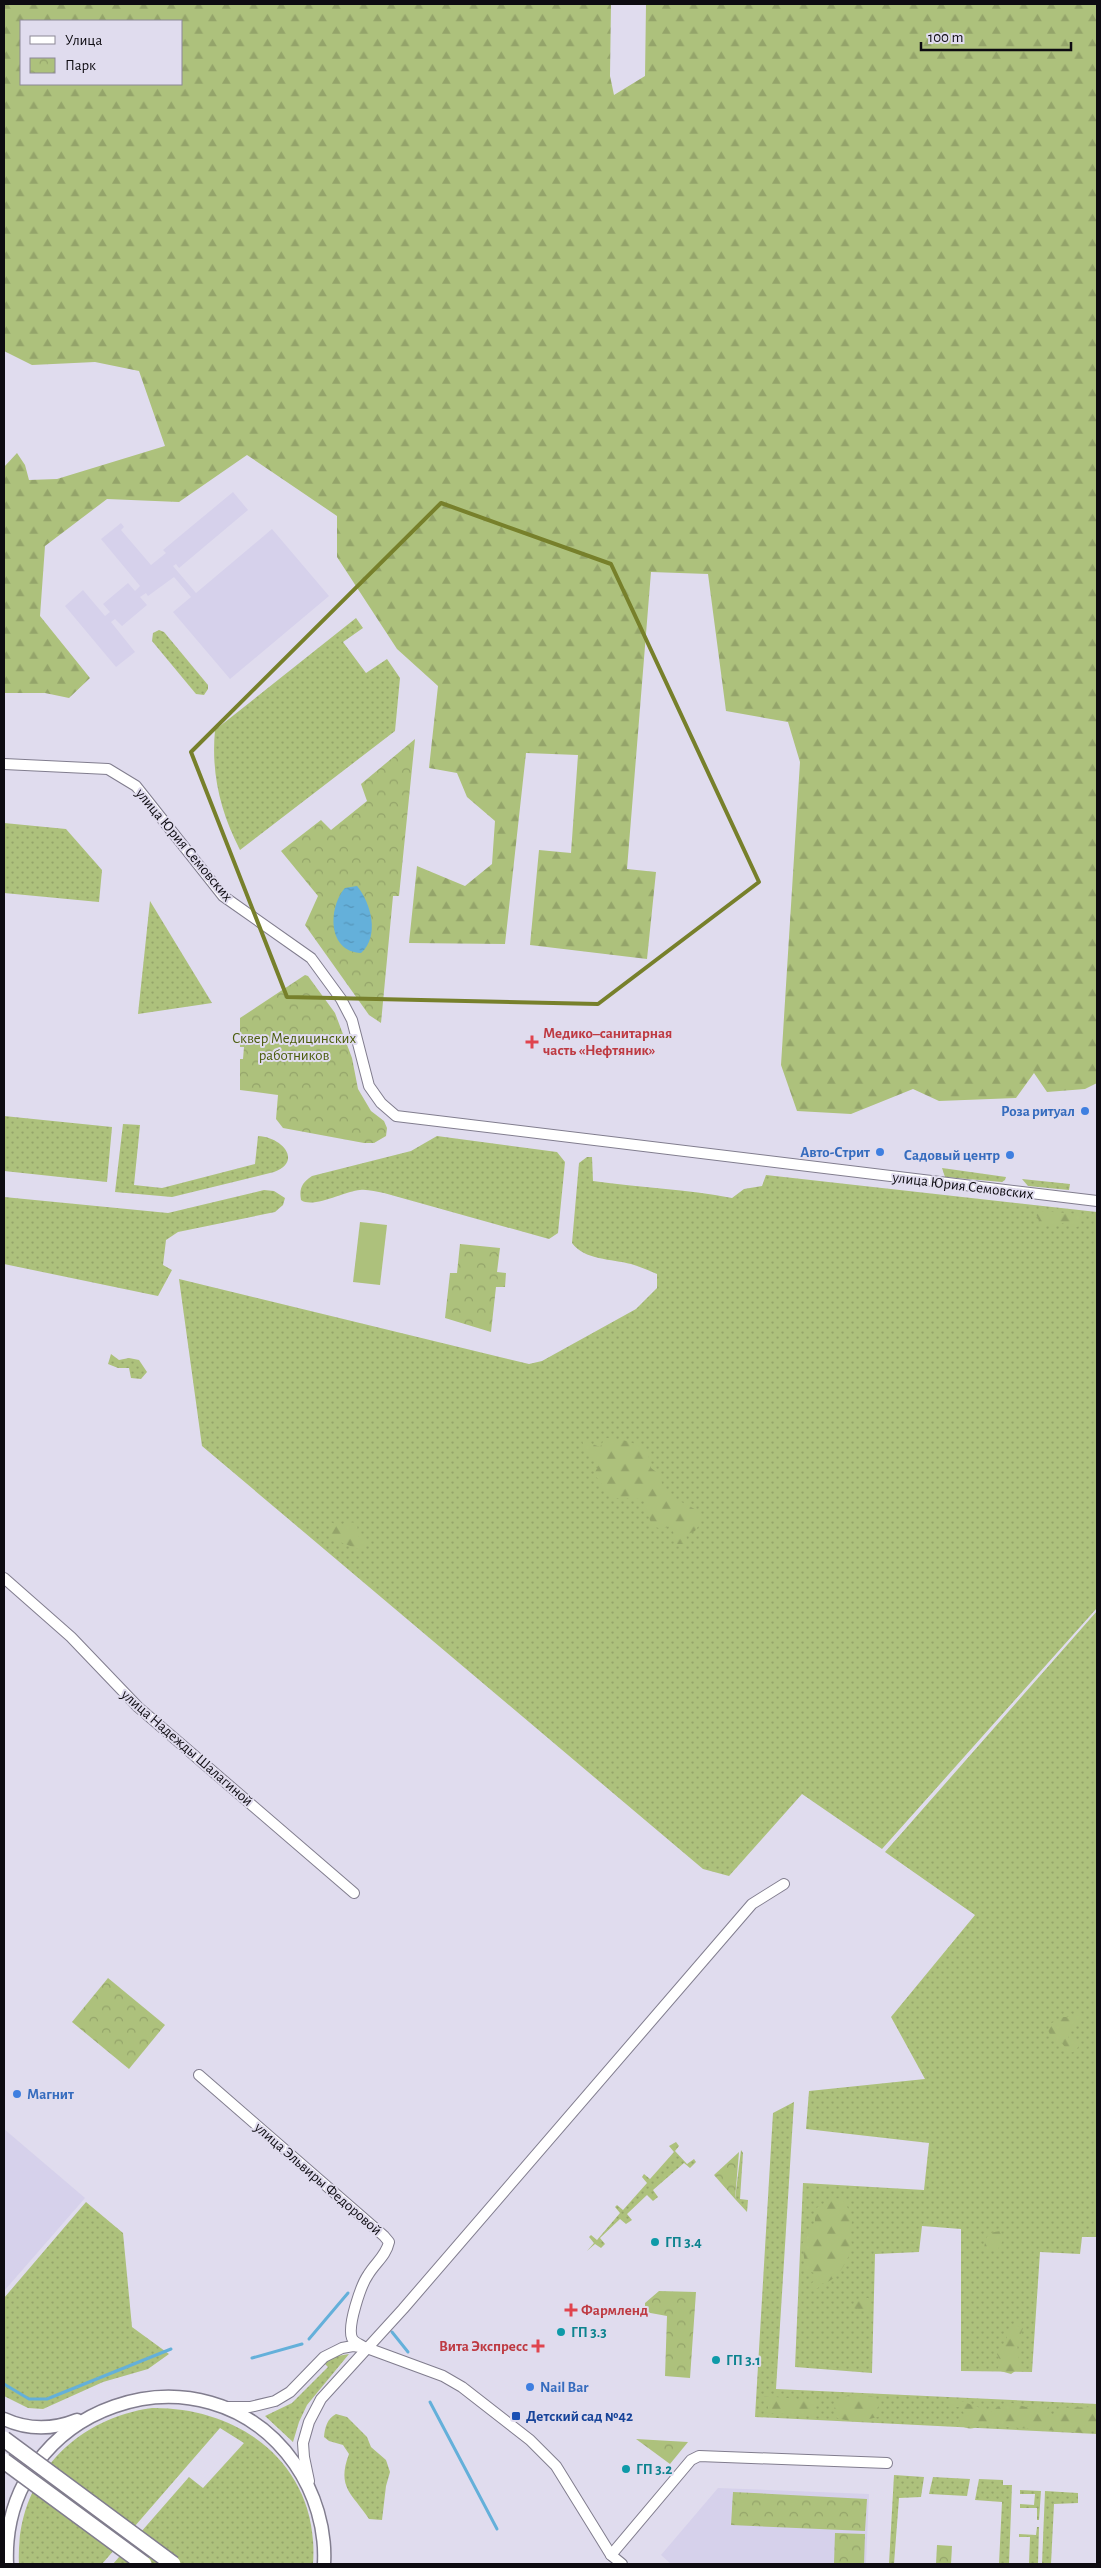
<svg xmlns="http://www.w3.org/2000/svg" width="1101" height="2568" viewBox="0 0 1101 2568" font-family="'Alegreya Sans',sans-serif">
<style>
.built{fill:#d6d1eb}
.grass{fill:url(#grass-dots)}
.forest{fill:url(#forest-firs);fill-rule:evenodd}
.park{fill:url(#park-crowns)}
.pitch{fill:#adc17c}
.water{fill:url(#water-ripples)}
.lines{fill:none;stroke-linecap:round;stroke-linejoin:round}
.stream{stroke:#64b0da;stroke-width:3}
.minor-casing{stroke:#817d8e;stroke-width:12}
.major-casing{stroke:#817d8e;stroke-width:15}
.minor{stroke:#fff;stroke-width:10}
.major{stroke:#fff;stroke-width:12}
.highway-bridge-casing{stroke:#817d8e;stroke-width:18;stroke-linecap:butt}
.highway-bridge{stroke:#fff;stroke-width:15}
.marked{fill:none;stroke:#77802b;stroke-width:4;stroke-linejoin:round}
.health-dot{fill:#e0444e;stroke:#e0dcee;stroke-width:2}
.shop-dot{fill:#3f7fe0;stroke:#e0dcee;stroke-width:2}
.culture-dot{fill:#0f9aa8;stroke:#e0dcee;stroke-width:2}
.transit-dot{fill:#1a4fb4;stroke:#e0dcee;stroke-width:2}
.labels{text-anchor:middle;dominant-baseline:central;stroke-width:4;stroke-linejoin:round;paint-order:stroke}
.street-label{font-size:15px;fill:#0d0b11;stroke:#e0dcee}
.health-label{font-size:15px;font-weight:bold;fill:#be3a42;stroke:#e0dcee;text-anchor:start}
.park-label{font-size:15px;fill:#4b5c0c;stroke:#e0dcee}
.shop-label{font-size:15px;font-weight:bold;fill:#366cbe;stroke:#e0dcee;text-anchor:end}
.culture-label{font-size:15px;font-weight:bold;fill:#0d838f;stroke:#e0dcee;text-anchor:start}
.transit-label{font-size:15px;font-weight:bold;fill:#164399;stroke:#e0dcee;text-anchor:start}
</style>
<defs>
<pattern id="grass-dots" width="8" height="8" patternUnits="userSpaceOnUse" patternTransform="scale(1.25)"><rect width="8" height="8" fill="#adc17c"/><path d="M2 2h.1M6 6h.1" fill="none" stroke="#94a46a" stroke-width="1.8" stroke-linecap="round"/></pattern>
<pattern id="forest-firs" width="22" height="20" patternUnits="userSpaceOnUse" patternTransform="scale(1.25)"><rect width="22" height="20" fill="#adc17c"/><path d="M5 1l3.5 6h-7zM16 11l3.5 6h-7z" fill="#94a46a"/></pattern>
<pattern id="park-crowns" width="20" height="18" patternUnits="userSpaceOnUse" patternTransform="scale(1.25)"><rect width="20" height="18" fill="#adc17c"/><path d="M2 6a3 3 0 1 1 6 0M12 15a3 3 0 1 1 6 0" fill="none" stroke="#94a46a"/></pattern>
<pattern id="water-ripples" width="26" height="14" patternUnits="userSpaceOnUse" patternTransform="scale(1.25)"><rect width="26" height="14" fill="#64b0da"/><path d="M2 4q2-2 4 0t4 0M15 11q2-2 4 0t4 0" fill="none" stroke="#5696ba"/></pattern>
</defs>
<rect width="100%" height="100%" fill="#e0dcee"/>
<g class="built">
<path d="M 233,492 L 248,510 L 179,568 L 176,564 L 173,566 L 196,593 L 272,529 L 329,596 L 230,679 L 173,612 L 191,597 L 174,577 L 148,596 L 146,593 L 140,597 L 147,605 L 122,626 L 115,619 L 111,622 L 135,652 L 116,667 L 65,606 L 83,590 L 105,616 L 110,612 L 103,604 L 128,583 L 135,591 L 140,586 L 101,539 L 121,523 L 124,527 L 121,530 L 151,565 L 166,553 L 163,550 Z"/>
<path d="M 4,2129 L 85,2198 L 4,2291 Z"/>
<path d="M 718,2488 L 869,2494 L 866,2564 L 671,2564 L 661,2555 Z"/>
</g>
<g class="grass">
<path d="M 356,618 L 363,628 L 343,642 L 366,673 L 387,659 L 400,678 L 395,731 L 240,850 C 220,811 211,773 215,730 Z"/>
<path d="M 159,630 L 164,632 L 208,685 L 208,689 L 204,695 L 196,694 L 152,641 L 153,633 Z"/>
<path d="M 4,823 L 66,829 L 102,870 L 99,902 L 4,893 Z"/>
<path d="M 150,901 L 212,1003 L 138,1014 Z"/>
<path d="M 4,1116 L 112,1127 L 107,1182 L 4,1171 Z"/>
<path d="M 123,1124 L 140,1125 L 134,1185 L 162,1188 L 255,1164 L 258,1136 C 282,1137 303,1161 274,1172 L 172,1197 L 115,1192 Z"/>
<path d="M 437,1136 L 557,1152 L 565,1162 L 558,1233 L 549,1239 L 384,1193 C 376,1192 368,1189 360,1190 C 345,1191 313,1209 301,1200 C 299,1188 302,1183 312,1176 L 411,1151 Z"/>
<path d="M 587,1157 L 592,1157 L 593,1181 C 640,1188 687,1189 732,1198 L 744,1189 L 762,1186 L 766,1175 L 1097,1212 L 1097,1608 L 882,1849 L 802,1794 L 729,1876 L 703,1869 L 202,1446 L 179,1279 L 529,1364 L 542,1361 L 636,1309 L 657,1288 L 657,1274 C 648,1270 640,1267 631,1264 C 612,1259 584,1260 572,1243 L 579,1163 Z"/>
<path d="M 942,1168 L 1006,1177 L 1005,1180 L 1002,1182 L 945,1177 Z"/>
<path d="M 1022,1179 L 1070,1184 L 1069,1190 L 1028,1186 Z"/>
<path d="M 264,1190 L 274,1191 L 285,1198 L 283,1205 L 275,1212 L 178,1232 L 166,1240 L 163,1265 L 172,1270 L 158,1296 L 4,1264 L 4,1197 L 168,1213 Z"/>
<path d="M 111,1354 L 119,1360 L 129,1358 L 139,1360 L 147,1372 L 141,1379 L 131,1378 L 129,1368 L 118,1368 L 108,1364 Z"/>
<path d="M 1097,1611 L 1097,2237 L 1082,2237 L 1080,2254 L 1040,2252 L 1032,2372 L 961,2371 L 961,2229 L 922,2226 L 919,2252 L 875,2254 L 872,2373 L 795,2367 L 803,2183 L 924,2190 L 929,2143 L 806,2129 L 809,2091 L 925,2079 L 891,2017 L 975,1915 L 885,1852 Z"/>
<path d="M 794,2102 L 776,2389 L 1097,2404 L 1097,2434 L 755,2417 L 773,2113 Z"/>
<path d="M 676,2142 L 679,2146 L 675,2151 L 687,2164 L 694,2159 L 696,2162 L 690,2168 L 684,2163 L 653,2190 L 658,2197 L 653,2201 L 647,2195 L 627,2214 L 632,2220 L 626,2224 L 620,2219 L 600,2238 L 605,2244 L 601,2248 L 595,2244 L 587,2251 L 594,2243 L 589,2237 L 591,2235 L 597,2240 L 620,2213 L 615,2207 L 617,2205 L 623,2210 L 647,2183 L 642,2177 L 644,2174 L 650,2179 L 674,2152 L 669,2146 Z"/>
<path d="M 741,2150 L 743,2153 L 740,2199 L 748,2200 L 747,2212 L 735,2199 Z"/>
<path d="M 86,2202 L 123,2233 L 132,2327 L 169,2354 L 148,2369 L 103,2382 L 43,2409 L 28,2408 L 4,2396 L 4,2298 Z"/>
<path d="M 349,2354 L 307,2405 L 299,2422 L 293,2442 L 265,2416 L 292,2403 L 328,2367 L 324,2363 L 332,2357 Z"/>
<path d="M 152,2408 C 243,2407 320,2467 313,2564 L 113,2564 L 189,2477 L 203,2488 L 244,2443 L 220,2428 L 102,2564 L 19,2564 C 15,2482 72,2419 152,2408 Z"/>
<path d="M 336,2414 L 347,2417 L 367,2437 L 371,2447 L 386,2460 L 390,2472 L 386,2486 L 382,2520 L 369,2519 C 353,2494 336,2488 349,2454 L 343,2445 L 329,2441 L 324,2437 C 325,2427 327,2419 336,2414 Z"/>
<path d="M 894,2475 L 924,2477 L 921,2497 L 899,2498 L 894,2564 L 889,2564 Z"/>
<path d="M 933,2477 L 970,2479 L 967,2496 L 929,2494 Z"/>
<path d="M 979,2479 L 1003,2480 L 1003,2485 L 1012,2485 L 1009,2564 L 999,2564 L 1002,2502 L 975,2500 Z"/>
<path d="M 1020,2490 L 1041,2491 L 1039,2520 L 1037,2520 L 1037,2508 L 1020,2508 L 1020,2504 L 1034,2505 L 1035,2494 L 1020,2494 Z"/>
<path d="M 1045,2491 L 1078,2493 L 1078,2503 L 1054,2504 L 1051,2564 L 1042,2564 Z"/>
<path d="M 1037,2527 L 1039,2527 L 1038,2564 L 1029,2564 L 1030,2537 L 1019,2537 L 1019,2534 L 1036,2535 Z"/>
</g>
<g class="forest">
<path d="M 4,4 L 611,4 L 610,76 L 614,95 L 645,76 L 646,4 L 1097,4 L 1097,1083 L 1085,1089 L 1047,1092 L 1034,1073 L 1016,1098 L 939,1101 L 913,1089 L 851,1114 L 797,1111 L 781,1065 L 800,762 L 788,722 L 726,711 L 708,574 L 651,572 L 627,869 L 656,872 L 647,959 L 530,945 L 539,850 L 571,853 L 578,755 L 526,753 L 505,944 L 409,943 L 417,866 L 465,886 L 492,864 L 495,821 L 467,797 L 457,773 L 429,768 L 438,686 L 397,649 L 337,557 L 337,516 L 247,455 L 179,502 L 107,499 L 45,546 L 40,616 L 90,678 L 69,698 L 45,693 L 4,693 L 4,467 L 17,453 L 25,465 L 29,480 L 57,479 L 165,446 L 139,371 L 95,362 L 32,365 L 4,351 ZM 21,21 L 181,21 L 181,84 L 21,84 Z"/>
<path d="M 1040,1211 L 1078,1214 L 1081,1220 L 1079,1226 L 1072,1229 L 1067,1222 L 1055,1225 L 1037,1224 L 1039,1221 L 1036,1214 Z"/>
<path d="M 605,1438 C 625,1439 651,1444 651,1468 L 659,1474 L 665,1493 L 700,1512 L 701,1522 L 695,1531 L 686,1535 L 688,1544 L 677,1544 L 671,1525 L 662,1529 L 652,1526 L 643,1499 L 613,1498 L 594,1474 L 599,1465 L 585,1450 L 582,1440 L 600,1447 Z"/>
<path d="M 329,1521 L 338,1526 L 347,1522 L 357,1523 L 358,1536 L 366,1542 L 363,1551 L 335,1540 L 330,1531 Z"/>
<path d="M 1076,2013 L 1084,2014 L 1083,2019 L 1075,2023 L 1067,2032 L 1069,2039 L 1080,2043 L 1076,2051 L 1070,2053 L 1060,2041 L 1051,2037 L 1048,2030 L 1050,2024 L 1063,2017 L 1073,2017 Z"/>
<path d="M 832,2198 L 842,2199 C 850,2210 856,2221 848,2233 L 853,2247 C 845,2263 840,2280 821,2284 L 817,2289 L 811,2284 L 815,2280 L 814,2273 L 806,2270 L 802,2244 L 815,2223 L 815,2209 Z"/>
<path d="M 1000,2231 L 1003,2240 L 998,2249 L 991,2251 L 984,2249 C 986,2236 987,2233 1000,2231 Z"/>
<path d="M 860,2298 L 868,2298 L 871,2301 L 869,2309 L 862,2311 L 850,2307 Z"/>
<path d="M 1015,2325 L 1023,2328 L 1017,2344 L 1020,2368 L 1011,2374 L 997,2370 L 1001,2362 L 997,2354 L 1007,2343 L 1007,2336 Z"/>
<path d="M 849,2395 L 872,2396 L 879,2403 L 877,2410 L 880,2416 C 865,2421 849,2423 835,2417 C 831,2407 839,2399 849,2395 Z"/>
<path d="M 764,2396 L 821,2401 L 816,2405 L 814,2410 L 821,2411 L 811,2415 L 768,2413 L 768,2402 Z"/>
<path d="M 946,2401 L 961,2401 L 983,2409 L 985,2416 L 1002,2404 L 1012,2403 L 1026,2407 L 1047,2404 L 1053,2421 L 1059,2408 L 1094,2407 L 1097,2409 L 1097,2429 L 1085,2433 L 981,2425 C 972,2430 968,2429 959,2425 L 959,2420 L 965,2415 L 960,2407 L 949,2407 Z"/>
</g>
<g class="park">
<path d="M 415,739 L 399,896 L 393,896 L 381,1023 L 369,1015 L 305,925 L 318,896 L 281,851 L 321,820 L 331,830 L 367,801 L 361,784 Z"/>
<path d="M 305,975 L 308,976 L 335,1013 L 352,1058 L 358,1089 L 371,1111 L 384,1121 L 387,1128 L 386,1136 L 374,1143 L 364,1143 L 283,1128 L 276,1119 L 278,1095 L 240,1090 L 240,1059 L 243,1059 L 244,1047 L 240,1047 L 240,1018 Z"/>
<path d="M 460,1244 L 500,1248 L 497,1272 L 506,1273 L 505,1287 L 496,1287 L 491,1332 L 445,1318 L 450,1273 L 457,1273 Z"/>
<path d="M 108,1978 L 165,2025 L 129,2069 L 72,2022 Z"/>
<path d="M 739,2152 L 735,2199 L 714,2175 Z"/>
<path d="M 659,2291 L 696,2292 L 690,2378 L 665,2376 L 667,2316 L 645,2312 L 645,2303 Z"/>
<path d="M 636,2439 L 688,2442 L 670,2464 Z"/>
<path d="M 733,2492 L 867,2499 L 865,2531 L 731,2525 Z"/>
<path d="M 835,2533 L 865,2534 L 864,2564 L 834,2564 Z"/>
<path d="M 937,2545 L 952,2546 L 951,2564 L 936,2564 Z"/>
</g>
<path class="pitch" d="M 360,1222 L 387,1225 L 380,1285 L 353,1282 Z"/>
<path class="water" d="M 357,886 C 371,903 380,936 361,953 C 327,952 328,907 345,888 Z"/>
<g class="lines">
<g class="stream">
<path d="M 392,2332 L 408,2352"/>
<path d="M 309,2339 L 348,2293"/>
<path d="M 252,2358 L 302,2344"/>
<path d="M 4,2384 L 29,2399 L 47,2399 L 171,2349"/>
<path d="M 430,2402 L 497,2529"/>
</g>
<g class="minor-casing">
<g id="minor">
<path d="M 4,764 L 108,769 L 136,786 L 223,896 L 311,958 L 341,999 L 352,1020 L 369,1086 L 381,1103 L 396,1116 L 1097,1201"/>
<path d="M 4,1578 L 71,1637 L 138,1707 L 354,1893"/>
<path d="M 199,2075 L 384,2236 L 389,2242 C 386,2256 375,2263 368,2275 C 361,2285 347,2326 352,2338 C 354,2343 360,2344 364,2347"/>
<path d="M 222,2407 L 250,2407 L 275,2401 L 290,2392 L 324,2357 L 342,2348 L 353,2346 L 367,2348 L 443,2376 L 462,2387 L 530,2440 L 556,2466 L 611,2555 L 622,2564"/>
<path d="M 309,2481 L 304,2457 L 303,2443 L 309,2422 L 321,2399 L 403,2309 L 752,1904 L 784,1884"/>
<path d="M 611,2555 L 691,2460 L 699,2456 L 887,2463"/>
</g>
</g>
<g class="major-casing">
<g id="major">
<path d="M 4,2419 C 28,2430 52,2430 77,2420"/>
<path d="M 7,2564 C 0,2407 204,2334 295,2464 C 315,2493 326,2529 324,2564"/>
</g>
</g>
<use href="#minor" class="minor"/>
<use href="#major" class="major"/>
<g class="highway-bridge-casing">
<g id="highway-bridge">
<path d="M 4,2439 L 173,2564"/>
<path d="M 4,2461 L 144,2564"/>
</g>
</g>
<use href="#highway-bridge" class="highway-bridge"/>
</g>
<path class="marked" d="M 441,503 L 611,564 L 759,882 L 598,1004 L 287,997 L 191,752 Z"/>
<g class="health-dot">
<path d="M529.5 1034.5h5v5h5v5h-5v5h-5v-5h-5v-5h5z"/>
<path d="M568.5 2302.5h5v5h5v5h-5v5h-5v-5h-5v-5h5z"/>
<path d="M535.5 2338.5h5v5h5v5h-5v5h-5v-5h-5v-5h5z"/>
</g>
<g class="shop-dot">
<circle cx="1085" cy="1111" r="5"/>
<circle cx="880" cy="1152" r="5"/>
<circle cx="1010" cy="1155" r="5"/>
<circle cx="17" cy="2094" r="5"/>
<circle cx="530" cy="2387" r="5"/>
</g>
<g class="culture-dot">
<circle cx="655" cy="2242" r="5"/>
<circle cx="561" cy="2332" r="5"/>
<circle cx="716" cy="2360" r="5"/>
<circle cx="626" cy="2469" r="5"/>
</g>
<rect class="transit-dot" x="511" y="2411" width="10" height="10" rx="2.5"/>
<g class="labels">
<g class="street-label">
<text transform="translate(184 845) rotate(50)">улица Юрия Семовских</text>
<text transform="translate(963 1186) rotate(7)">улица Юрия Семовских</text>
<text transform="translate(187 1748) rotate(41)">улица Надежды Шалагиной</text>
<text transform="translate(318 2179) rotate(41)">улица Эльвиры Федоровой</text>
</g>
<g class="health-label">
<text x="543" y="1033">Медико–санитарная<tspan x="543" dy="17">часть «Нефтяник»</tspan></text>
<text x="581" y="2310">Фармленд</text>
<text x="528" y="2346" text-anchor="end">Вита Экспресс</text>
</g>
<g class="park-label">
<text x="294" y="1038">Сквер Медицинских<tspan x="294" dy="17">работников</tspan></text>
</g>
<g class="shop-label">
<text x="1075" y="1111">Роза ритуал</text>
<text x="870" y="1152">Авто-Стрит</text>
<text x="1000" y="1155">Садовый центр</text>
<text x="27" y="2094" text-anchor="start">Магнит</text>
<text x="540" y="2387" text-anchor="start">Nail Bar</text>
</g>
<g class="culture-label">
<text x="665" y="2242">ГП 3.4</text>
<text x="571" y="2332">ГП 3.3</text>
<text x="726" y="2360">ГП 3.1</text>
<text x="636" y="2469">ГП 3.2</text>
</g>
<g class="transit-label">
<text x="526" y="2416">Детский сад №42</text>
</g>
</g>
<rect width="1101" height="2568" fill="none" stroke="#0d0b11" stroke-width="10"/>
<rect x="20" y="20" width="162" height="65" fill="#e0dcee" stroke="#8c8896"/>
<rect x="30" y="36" width="25" height="8" fill="#ffffff" stroke="#8c8896"/>
<text x="65" y="45" font-size="15" fill="#0d0b11">Улица</text>
<rect x="30" y="58" width="25" height="15" fill="url(#park-crowns)" stroke="#8c8896"/>
<text x="65" y="70" font-size="15" fill="#0d0b11">Парк</text>
<path d="M921 42v8h150v-8" fill="none" stroke="#0d0b11" stroke-width="2.5"/>
<text x="928" y="42" font-size="15" fill="#0d0b11" stroke="#e0dcee" stroke-width="4" paint-order="stroke">100 m</text>
</svg>
